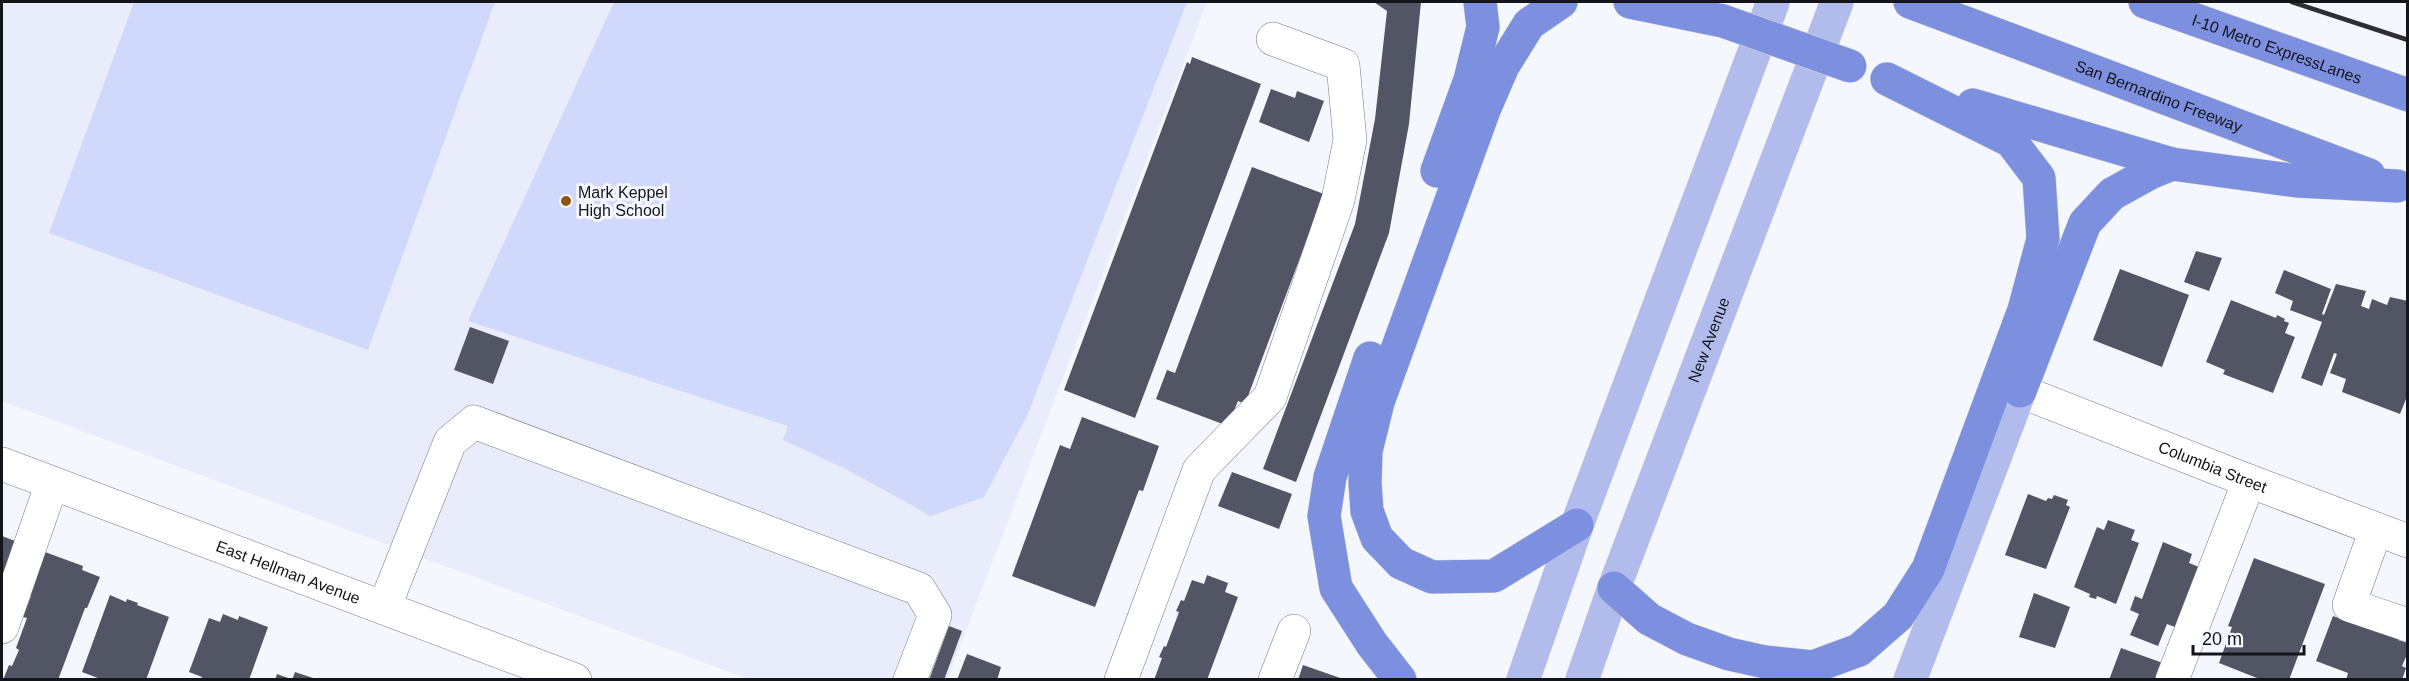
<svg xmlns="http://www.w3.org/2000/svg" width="2409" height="681" viewBox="0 0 2409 681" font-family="Helvetica,sans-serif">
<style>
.built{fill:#e8ecfb}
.green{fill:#d0d9fb}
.building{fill:#515564}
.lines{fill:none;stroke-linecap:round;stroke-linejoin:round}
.minor-casing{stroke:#727686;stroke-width:34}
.major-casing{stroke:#d5d5d6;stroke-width:34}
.highway-casing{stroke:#d5d5d6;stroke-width:34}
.minor{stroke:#fff;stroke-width:33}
.major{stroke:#b1bcec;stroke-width:33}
.highway{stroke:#7d8fdf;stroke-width:33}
.rail{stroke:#2c2e34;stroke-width:4.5}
.highway-bridge-casing{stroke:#d5d5d6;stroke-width:34;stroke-linecap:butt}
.highway-bridge{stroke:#7d8fdf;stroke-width:33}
.poi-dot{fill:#8f5510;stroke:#f5f7ff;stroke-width:2}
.labels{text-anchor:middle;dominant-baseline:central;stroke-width:6;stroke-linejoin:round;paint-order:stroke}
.street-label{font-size:16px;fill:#13151b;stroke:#f5f7ff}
.poi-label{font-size:16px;fill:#13151b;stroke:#f5f7ff;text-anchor:start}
</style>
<rect width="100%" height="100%" fill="#f5f7ff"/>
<path class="built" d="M 2,2 L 1207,2 L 947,680 L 748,679 L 2,401 Z"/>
<g class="green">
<path d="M 134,2 L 495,2 L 368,350 L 49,233 Z"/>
<path d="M 614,2 L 1187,2 L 1027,416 L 984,497 L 931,516 L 846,469 L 783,440 L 788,426 L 468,321 Z"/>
</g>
<g class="building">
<path d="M 1374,2 L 1421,2 L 1409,124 L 1389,233 L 1296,482 L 1263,469 L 1355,224 L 1375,119 L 1387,11 Z"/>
<path d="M 1192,57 L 1261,84 L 1135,418 L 1064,390 L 1187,62 L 1190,64 Z"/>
<path d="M 1271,89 L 1295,98 L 1297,91 L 1324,101 L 1309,142 L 1259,122 Z"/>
<path d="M 1252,167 L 1324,194 L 1245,404 L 1238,401 L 1228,426 L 1156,399 L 1167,370 L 1175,373 Z"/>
<path d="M 2196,251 L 2222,258 L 2209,291 L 2184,282 Z"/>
<path d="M 2120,269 L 2189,295 L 2162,367 L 2093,340 Z"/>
<path d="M 2284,270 L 2331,289 L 2322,314 L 2324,315 L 2336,284 L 2366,291 L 2361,306 L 2369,309 L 2372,299 L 2387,305 L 2390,297 L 2408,301 L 2408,394 L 2400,414 L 2342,392 L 2346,379 L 2330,373 L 2337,354 L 2334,353 L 2322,386 L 2301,378 L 2322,322 L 2290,310 L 2293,301 L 2275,293 Z"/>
<path d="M 2231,300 L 2276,318 L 2277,315 L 2285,319 L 2284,321 L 2289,323 L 2285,333 L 2295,337 L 2273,393 L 2223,374 L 2225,370 L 2206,362 Z"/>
<path d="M 470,327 L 509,341 L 493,384 L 454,370 Z"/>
<path d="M 1082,417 L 1159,446 L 1143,491 L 1139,490 L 1095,607 L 1012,576 L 1060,445 L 1070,449 Z"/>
<path d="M 1232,472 L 1292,494 L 1279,529 L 1218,506 Z"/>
<path d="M 2028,494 L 2046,501 L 2048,498 L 2052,499 L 2054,495 L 2068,500 L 2066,505 L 2070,507 L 2046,569 L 2005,555 Z"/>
<path d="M 2108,520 L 2135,530 L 2131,540 L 2139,543 L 2116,604 L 2097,596 L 2096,599 L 2089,597 L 2090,594 L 2074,587 L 2097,527 L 2104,530 Z"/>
<path d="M 2,536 L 23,544 L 2,595 Z"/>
<path d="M 2163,542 L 2192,554 L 2189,563 L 2204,569 L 2183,630 L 2167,624 L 2158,646 L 2130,635 L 2139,614 L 2130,610 L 2135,596 L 2142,599 Z"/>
<path d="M 45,552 L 83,566 L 82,570 L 100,577 L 87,608 L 85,608 L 58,680 L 3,680 L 9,665 L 12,666 L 19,650 L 16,648 L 27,618 L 23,617 L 31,596 L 26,594 Z"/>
<path d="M 2254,558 L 2325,584 L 2289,680 L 2262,680 L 2219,663 L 2232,627 L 2228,626 Z"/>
<path d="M 1207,575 L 1228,583 L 1225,592 L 1238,597 L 1207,680 L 1154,680 L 1162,658 L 1159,657 L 1164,646 L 1166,647 L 1179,612 L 1176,611 L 1181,600 L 1184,601 L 1192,580 L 1204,584 Z"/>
<path d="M 2034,593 L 2070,607 L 2055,648 L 2019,637 Z"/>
<path d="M 110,595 L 126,602 L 127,599 L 138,603 L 137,605 L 169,617 L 146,680 L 103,680 L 82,672 Z"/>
<path d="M 223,614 L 238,620 L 239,616 L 268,627 L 249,680 L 201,680 L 202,677 L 189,672 L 209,618 L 220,622 Z"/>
<path d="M 2333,616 L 2365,628 L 2400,635 L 2398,640 L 2408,643 L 2408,652 L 2402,666 L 2406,668 L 2402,680 L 2346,680 L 2348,673 L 2316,661 Z"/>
<path d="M 949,626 L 962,631 L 944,680 L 929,680 Z"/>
<path d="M 2121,648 L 2163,663 L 2158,680 L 2109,680 Z"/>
<path d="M 967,654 L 1001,667 L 997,680 L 957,680 Z"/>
<path d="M 1303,665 L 1343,679 L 1343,680 L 1298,680 Z"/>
<path d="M 295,672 L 316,679 L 316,680 L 292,680 Z"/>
<path d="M 277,674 L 291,679 L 291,680 L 275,680 Z"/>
</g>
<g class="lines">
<g class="minor-casing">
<g id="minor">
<path id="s1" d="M 2020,391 L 2249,481 L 2408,541"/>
<path id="s2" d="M 2,464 L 575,680"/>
<path d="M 2376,529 L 2349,605 L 2408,625"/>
<path d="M 384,608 L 450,442 L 474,422 L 919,589 L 935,615 L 910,680"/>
<path d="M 2,627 L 52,483"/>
<path d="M 1121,680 L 1199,470 L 1270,397 L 1338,200 L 1350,140 L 1343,65 L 1273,39"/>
<path d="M 1275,680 L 1294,631"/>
<path d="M 2172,680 L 2249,481"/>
</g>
</g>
<g class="major-casing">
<g id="major">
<path d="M 1523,680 L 1577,525 L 1773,2"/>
<path id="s3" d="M 1582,680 L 1614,588 L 1837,2"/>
<path d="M 1910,680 L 2020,391"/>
</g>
</g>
<g class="highway-casing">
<g id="highway">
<path d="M 1561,2 L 1529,24 L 1503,66 L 1484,110 L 1378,402 L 1366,451 L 1365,483 L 1367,511 L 1377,538 L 1401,563 L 1432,577 L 1494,576 L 1577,525"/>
<path d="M 1630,2 L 1723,21"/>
<path id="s4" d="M 1910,2 L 2369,175"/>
<path id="s5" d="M 2145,2 L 2408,95"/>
<path d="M 1973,105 L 2172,164 L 2297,181 L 2397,186"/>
<path d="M 1437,171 L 1470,80 L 1483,27 L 1480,2"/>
<path d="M 1370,358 L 1330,477 L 1324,516 L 1336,588 L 1372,644 L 1400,680"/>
<path d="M 2020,391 L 2085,223 L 2112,194 L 2150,173 L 2172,164"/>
<path d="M 1614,588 L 1649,619 L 1687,639 L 1729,654 L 1765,662 L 1813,667 L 1859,650 L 1898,616 L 1928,569 L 2024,310 L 2043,239 L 2039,178 L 2011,141 L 1887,79"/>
</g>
</g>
<use href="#minor" class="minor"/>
<use href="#major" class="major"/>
<use href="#highway" class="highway"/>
<path class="rail" d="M 2292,2 L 2408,40"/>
<g class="highway-bridge-casing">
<path id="highway-bridge" d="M 1723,21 L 1850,66"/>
</g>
<use href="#highway-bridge" class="highway-bridge"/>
</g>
<circle class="poi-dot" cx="566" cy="201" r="6"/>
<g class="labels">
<g class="street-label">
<text stroke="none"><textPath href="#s5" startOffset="140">I-10 Metro ExpressLanes</textPath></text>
<text stroke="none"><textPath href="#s4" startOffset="266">San Bernardino Freeway</textPath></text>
<text stroke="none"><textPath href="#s3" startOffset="363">New Avenue</textPath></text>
<text stroke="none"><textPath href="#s1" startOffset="207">Columbia Street</textPath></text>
<text stroke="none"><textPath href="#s2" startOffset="306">East Hellman Avenue</textPath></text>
</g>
<g class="poi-label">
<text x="578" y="192">Mark Keppel<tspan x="578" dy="18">High School</tspan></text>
</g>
</g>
<rect width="2409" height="681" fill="none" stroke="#13151b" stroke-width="6"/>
<path d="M2193 645v9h111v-9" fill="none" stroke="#13151b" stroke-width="3"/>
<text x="2202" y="645" font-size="18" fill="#13151b" stroke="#f5f7ff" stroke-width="4.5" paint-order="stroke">20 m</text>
</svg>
